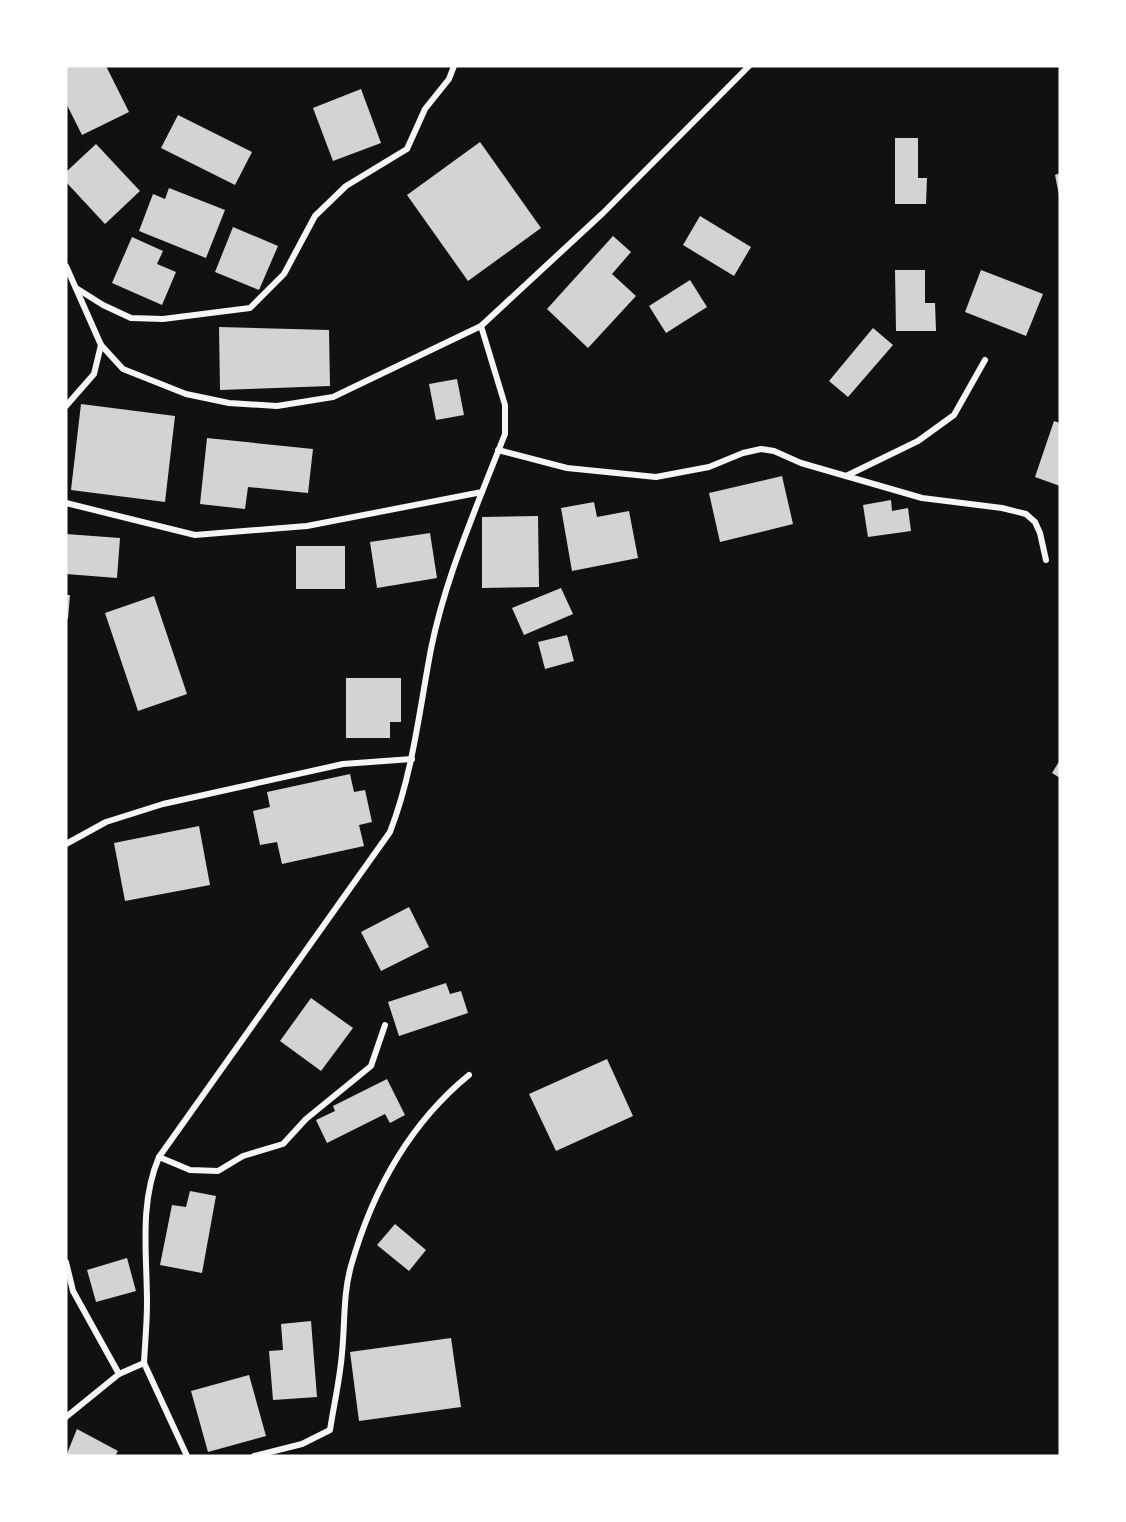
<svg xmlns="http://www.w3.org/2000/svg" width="1126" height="1522" viewBox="0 0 1126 1522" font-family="Raleway,sans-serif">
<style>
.building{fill:#d3d3d3}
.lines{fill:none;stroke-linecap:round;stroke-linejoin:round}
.minor{stroke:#f5f5f5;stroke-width:6}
</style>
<rect width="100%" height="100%" fill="#111"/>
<g class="building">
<path d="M 66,66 L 106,66 L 129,112 L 82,135 L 66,103 Z"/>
<path d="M 361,89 L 381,143 L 333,161 L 313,108 Z"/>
<path d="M 178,115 L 252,152 L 235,185 L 161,148 Z"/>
<path d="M 895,138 L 918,138 L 918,178 L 927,178 L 926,204 L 895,204 Z"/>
<path d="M 480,142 L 541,228 L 468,281 L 407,195 Z"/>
<path d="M 96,144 L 140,191 L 105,224 L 66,182 L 66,172 Z"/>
<path d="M 1060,173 L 1060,195 L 1059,195 L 1055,175 Z"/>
<path d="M 169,188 L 225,210 L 206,258 L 139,231 L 153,194 L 165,199 Z"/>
<path d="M 700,216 L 751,247 L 734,276 L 683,245 Z"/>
<path d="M 233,227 L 278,246 L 259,290 L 215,272 Z"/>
<path d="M 613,236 L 631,252 L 612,274 L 636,296 L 588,348 L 547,309 Z"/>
<path d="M 132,237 L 163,251 L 157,264 L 176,272 L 162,305 L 112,283 Z"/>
<path d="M 895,270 L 925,270 L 925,303 L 935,303 L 936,331 L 896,331 Z"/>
<path d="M 981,270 L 1043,294 L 1026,336 L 965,312 Z"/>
<path d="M 690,280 L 707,307 L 666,333 L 649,306 Z"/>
<path d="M 219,327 L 329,330 L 330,386 L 220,390 Z"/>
<path d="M 873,328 L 893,345 L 848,397 L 829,381 Z"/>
<path d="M 457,379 L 464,415 L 436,420 L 429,384 Z"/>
<path d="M 81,404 L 175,416 L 165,502 L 71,490 Z"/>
<path d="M 1054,421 L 1060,423 L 1060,486 L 1035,477 Z"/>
<path d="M 207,438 L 313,449 L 308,493 L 248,487 L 245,509 L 200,504 Z"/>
<path d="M 782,476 L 793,524 L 720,542 L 709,493 Z"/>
<path d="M 891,500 L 892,511 L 908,508 L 911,531 L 868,537 L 863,505 Z"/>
<path d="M 594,502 L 597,517 L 629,511 L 638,558 L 572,571 L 561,508 Z"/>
<path d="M 538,516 L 539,587 L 482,588 L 482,517 Z"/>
<path d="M 430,533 L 437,578 L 377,588 L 370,542 Z"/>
<path d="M 66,534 L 120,538 L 117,578 L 66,574 Z"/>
<rect x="296" y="546" width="49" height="43"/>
<path d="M 561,588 L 573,614 L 524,635 L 512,608 Z"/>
<path d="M 66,595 L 70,595 L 68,619 L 66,619 Z"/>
<path d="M 154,596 L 187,694 L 138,711 L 105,613 Z"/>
<path d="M 567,635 L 574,661 L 545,669 L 538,642 Z"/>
<path d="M 346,678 L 401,678 L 401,722 L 390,722 L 390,738 L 346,738 Z"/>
<path d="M 1060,760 L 1060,778 L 1052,773 Z"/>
<path d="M 350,774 L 354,792 L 365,790 L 372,822 L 359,825 L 364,846 L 282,864 L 277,842 L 260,845 L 253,811 L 270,807 L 267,792 Z"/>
<path d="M 199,826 L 210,885 L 125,901 L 114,843 Z"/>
<path d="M 409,907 L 429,947 L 381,971 L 361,932 Z"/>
<path d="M 446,983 L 450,994 L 461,991 L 468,1013 L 399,1036 L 388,1002 Z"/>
<path d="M 311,998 L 353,1028 L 321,1071 L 280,1041 Z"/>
<path d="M 607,1059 L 633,1116 L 556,1151 L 529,1094 Z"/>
<path d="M 387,1079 L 405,1115 L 390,1123 L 385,1114 L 327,1143 L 316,1120 L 335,1111 L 333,1106 Z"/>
<path d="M 190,1191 L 216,1196 L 202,1273 L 160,1265 L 172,1205 L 186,1207 Z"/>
<path d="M 395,1224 L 426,1250 L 409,1271 L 377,1245 Z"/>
<path d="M 127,1258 L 136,1291 L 96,1302 L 87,1270 Z"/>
<path d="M 311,1321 L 317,1397 L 273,1400 L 269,1351 L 283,1350 L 281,1324 Z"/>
<path d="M 451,1338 L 461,1407 L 359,1421 L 350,1352 Z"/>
<path d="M 249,1375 L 266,1436 L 208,1452 L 191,1391 Z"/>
<path d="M 77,1429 L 118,1451 L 115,1456 L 66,1456 Z"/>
</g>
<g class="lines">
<g class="minor">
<path d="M 66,266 L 101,345 L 123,369 L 186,394 L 229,403 L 277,406 L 333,397 L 481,326 L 603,213 L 749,66"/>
<path d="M 76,288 L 103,305 L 131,318 L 163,319 L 250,308 L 284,274 L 315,216 L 346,186 L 407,149 L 425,109 L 449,79 L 454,66"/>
<path d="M 66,406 L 94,374 L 101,345"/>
<path d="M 498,450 L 567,468 L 656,477 L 709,467 L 743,453 L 761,449 L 774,451 L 801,463 L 922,498 L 1002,508 L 1026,514 L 1035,522 L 1040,533 L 1046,560"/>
<path d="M 846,476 L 918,441 L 954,415 L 985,360"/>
<path d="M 66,503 L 195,535 L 307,526 L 482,492 L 505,434 L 505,405 L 481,326"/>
<path d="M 66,844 L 106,822 L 163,804 L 343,764 L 412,759"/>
<path d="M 159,1157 L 190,1170 L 218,1171 L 243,1156 L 283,1144 L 306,1119 L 371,1066 L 385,1025"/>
<path d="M 66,1262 L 73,1291 L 119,1374 L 66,1417"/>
<path d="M 144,1363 L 187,1456"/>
<path d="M 119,1374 L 144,1363 C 145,1343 147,1323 147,1303 C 147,1254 139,1204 159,1157 L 390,832 C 413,772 419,712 431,649 C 442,594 462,543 482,492"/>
<path d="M 254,1456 L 302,1444 L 330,1430 C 334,1404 340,1379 342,1353 C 345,1324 343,1294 351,1266 C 372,1192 409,1124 469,1075"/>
</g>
</g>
<rect width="1126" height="1522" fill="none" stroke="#ffffff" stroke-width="135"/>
</svg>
